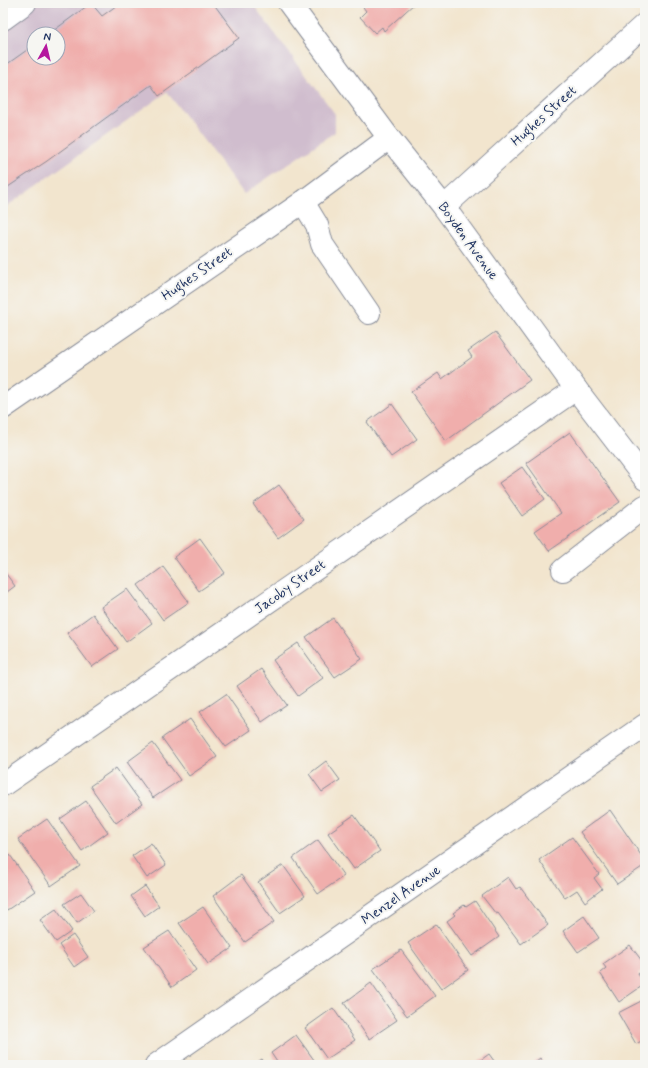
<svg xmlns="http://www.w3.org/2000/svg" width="648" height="1068" viewBox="0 0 648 1068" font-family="Mynerve,sans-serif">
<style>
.industrial{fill:#d0bdce;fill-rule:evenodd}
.building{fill:#f0aeac}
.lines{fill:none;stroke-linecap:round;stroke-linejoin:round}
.minor-casing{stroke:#868a96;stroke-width:24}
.minor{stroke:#fff;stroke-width:22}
.labels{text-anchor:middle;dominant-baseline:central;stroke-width:4;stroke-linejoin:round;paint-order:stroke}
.street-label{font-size:14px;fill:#1b2f5e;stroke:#f6f6f2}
</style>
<rect width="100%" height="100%" fill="#f6f6f2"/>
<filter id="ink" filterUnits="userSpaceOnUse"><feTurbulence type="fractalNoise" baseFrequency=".025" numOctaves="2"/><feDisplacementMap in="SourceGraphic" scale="8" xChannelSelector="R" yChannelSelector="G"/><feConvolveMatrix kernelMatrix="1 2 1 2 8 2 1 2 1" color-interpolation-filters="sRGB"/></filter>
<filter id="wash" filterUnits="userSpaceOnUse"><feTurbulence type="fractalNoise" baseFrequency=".012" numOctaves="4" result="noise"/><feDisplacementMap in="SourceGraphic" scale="16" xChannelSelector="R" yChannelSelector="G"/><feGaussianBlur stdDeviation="0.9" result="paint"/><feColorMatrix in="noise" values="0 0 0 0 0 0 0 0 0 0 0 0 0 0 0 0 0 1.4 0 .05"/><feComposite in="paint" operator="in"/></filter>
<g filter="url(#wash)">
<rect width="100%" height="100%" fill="#f2e5ce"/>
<path class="industrial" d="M 3,3 L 252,3 L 335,114 L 335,132 L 244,194 L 167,92 L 3,209 ZM 34,34 L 58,34 L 58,58 L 34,58 Z"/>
<g id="blocks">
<g class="building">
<path d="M 91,3 L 102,16 L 120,3 L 213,3 L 239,38 L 159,96 L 151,85 L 47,161 L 8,187 L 3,180 L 3,67 L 34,45 L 34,58 L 58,58 L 58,34 L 49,34 Z"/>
<path d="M 367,3 L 415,3 L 384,31 L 382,27 L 375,33 L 360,17 L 366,11 L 363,7 Z"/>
<path d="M 495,332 L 530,380 L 446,441 L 411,392 L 438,373 L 442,379 L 472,357 L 468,351 Z"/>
<path d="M 392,404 L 417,439 L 391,457 L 367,422 Z"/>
<path d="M 570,432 L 620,502 L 549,551 L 535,531 L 561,513 L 526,463 Z"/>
<path d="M 522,467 L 545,499 L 522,516 L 499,483 Z"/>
<path d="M 279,485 L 304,519 L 278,538 L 253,504 Z"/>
<path d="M 200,538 L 225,573 L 199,591 L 174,557 Z"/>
<path d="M 163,567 L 189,602 L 163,620 L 138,585 Z"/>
<path d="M 3,570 L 15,586 L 3,595 Z"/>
<path d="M 127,589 L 152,623 L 126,642 L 101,607 Z"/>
<path d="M 93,614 L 118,649 L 92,667 L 67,633 Z"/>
<path d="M 333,618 L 362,659 L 335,677 L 306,637 Z"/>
<path d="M 298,643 L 323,678 L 298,696 L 273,660 Z"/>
<path d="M 261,669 L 287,705 L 262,722 L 237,686 Z"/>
<path d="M 226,694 L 251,730 L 226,747 L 200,712 Z"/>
<path d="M 190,719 L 217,757 L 189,776 L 162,738 Z"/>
<path d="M 153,743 L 180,780 L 153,798 L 127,762 Z"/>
<path d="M 326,761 L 340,780 L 322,792 L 309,774 Z"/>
<path d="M 116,768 L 142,804 L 116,823 L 90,786 Z"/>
<path d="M 86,801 L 108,832 L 82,851 L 60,819 Z"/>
<path d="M 610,810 L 645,861 L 645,865 L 617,884 L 580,832 Z"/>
<path d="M 354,815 L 380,851 L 354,869 L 328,833 Z"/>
<path d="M 47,819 L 80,866 L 51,886 L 18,839 Z"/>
<path d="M 572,837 L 599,874 L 594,878 L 602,889 L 585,902 L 577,890 L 565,898 L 539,860 Z"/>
<path d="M 318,840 L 344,876 L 318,894 L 293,858 Z"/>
<path d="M 151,843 L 166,865 L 147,878 L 132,856 Z"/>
<path d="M 10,855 L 35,891 L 7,910 L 3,905 L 3,859 Z"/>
<path d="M 283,865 L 305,896 L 280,913 L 258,882 Z"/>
<path d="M 241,875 L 274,922 L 245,942 L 213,896 Z"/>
<path d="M 508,877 L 516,889 L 520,887 L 548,925 L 521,944 L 498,913 L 496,914 L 482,896 Z"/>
<path d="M 145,886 L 159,906 L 145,916 L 131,896 Z"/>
<path d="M 81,893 L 94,911 L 77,923 L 64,904 Z"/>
<path d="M 475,901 L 499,937 L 472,956 L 447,921 L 455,915 L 453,913 L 464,905 L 466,907 Z"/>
<path d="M 203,907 L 232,948 L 208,964 L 179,923 Z"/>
<path d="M 56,909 L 72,931 L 56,942 L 40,920 Z"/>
<path d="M 584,916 L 599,938 L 578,952 L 563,931 Z"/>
<path d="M 436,924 L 468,970 L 441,989 L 408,943 Z"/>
<path d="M 169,931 L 196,970 L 172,987 L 144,947 Z"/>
<path d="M 73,935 L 88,957 L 74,967 L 59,945 Z"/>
<path d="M 630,945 L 645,965 L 645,969 L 638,974 L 645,984 L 619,1002 L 600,973 L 606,968 L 603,964 Z"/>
<path d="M 401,950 L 435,996 L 407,1016 L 373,969 Z"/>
<path d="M 371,983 L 397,1020 L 369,1039 L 344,1003 Z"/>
<path d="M 645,999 L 645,1039 L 636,1044 L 618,1013 Z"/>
<path d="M 333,1008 L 355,1040 L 327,1059 L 305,1028 Z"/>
<path d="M 296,1035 L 317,1064 L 317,1065 L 279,1065 L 271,1053 Z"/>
<path d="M 489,1054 L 497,1065 L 474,1065 Z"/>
<path d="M 540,1058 L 545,1065 L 531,1065 Z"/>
<path d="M 262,1059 L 266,1065 L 253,1065 Z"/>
</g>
</g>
</g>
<g filter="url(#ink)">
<use href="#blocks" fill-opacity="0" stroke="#868a96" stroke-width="1"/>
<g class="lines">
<g class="minor-casing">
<g id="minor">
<path d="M 289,3 L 389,138 L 444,207 L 576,389 L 645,479"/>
<path d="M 3,19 L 25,3"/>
<path d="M 303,202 L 317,225 L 322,244 L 369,313"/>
<path d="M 444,207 L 645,24"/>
<path d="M 3,408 L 303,202 L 389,138"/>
<path d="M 563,570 L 645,506"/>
<path d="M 3,785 L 576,389"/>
<path d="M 156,1065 L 645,725"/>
</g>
</g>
<use href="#minor" class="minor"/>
</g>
</g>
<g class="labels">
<g class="street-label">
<text transform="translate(544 116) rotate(-42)">Hughes Street</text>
<text transform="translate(468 241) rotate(54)">Boyden Avenue</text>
<text transform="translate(197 274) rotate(-35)">Hughes Street</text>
<text transform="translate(290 587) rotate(-35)">Jacoby Street</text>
<text transform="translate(401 895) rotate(-35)">Menzel Avenue</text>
</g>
</g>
<rect width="648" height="1068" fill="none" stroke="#f6f6f2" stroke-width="16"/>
<g transform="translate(46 46) rotate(8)"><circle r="19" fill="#f6f6f2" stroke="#9ea6b7"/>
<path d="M0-3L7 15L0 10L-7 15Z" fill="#b5179e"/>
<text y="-6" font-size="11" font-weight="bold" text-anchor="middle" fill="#1b2f5e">N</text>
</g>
</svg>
